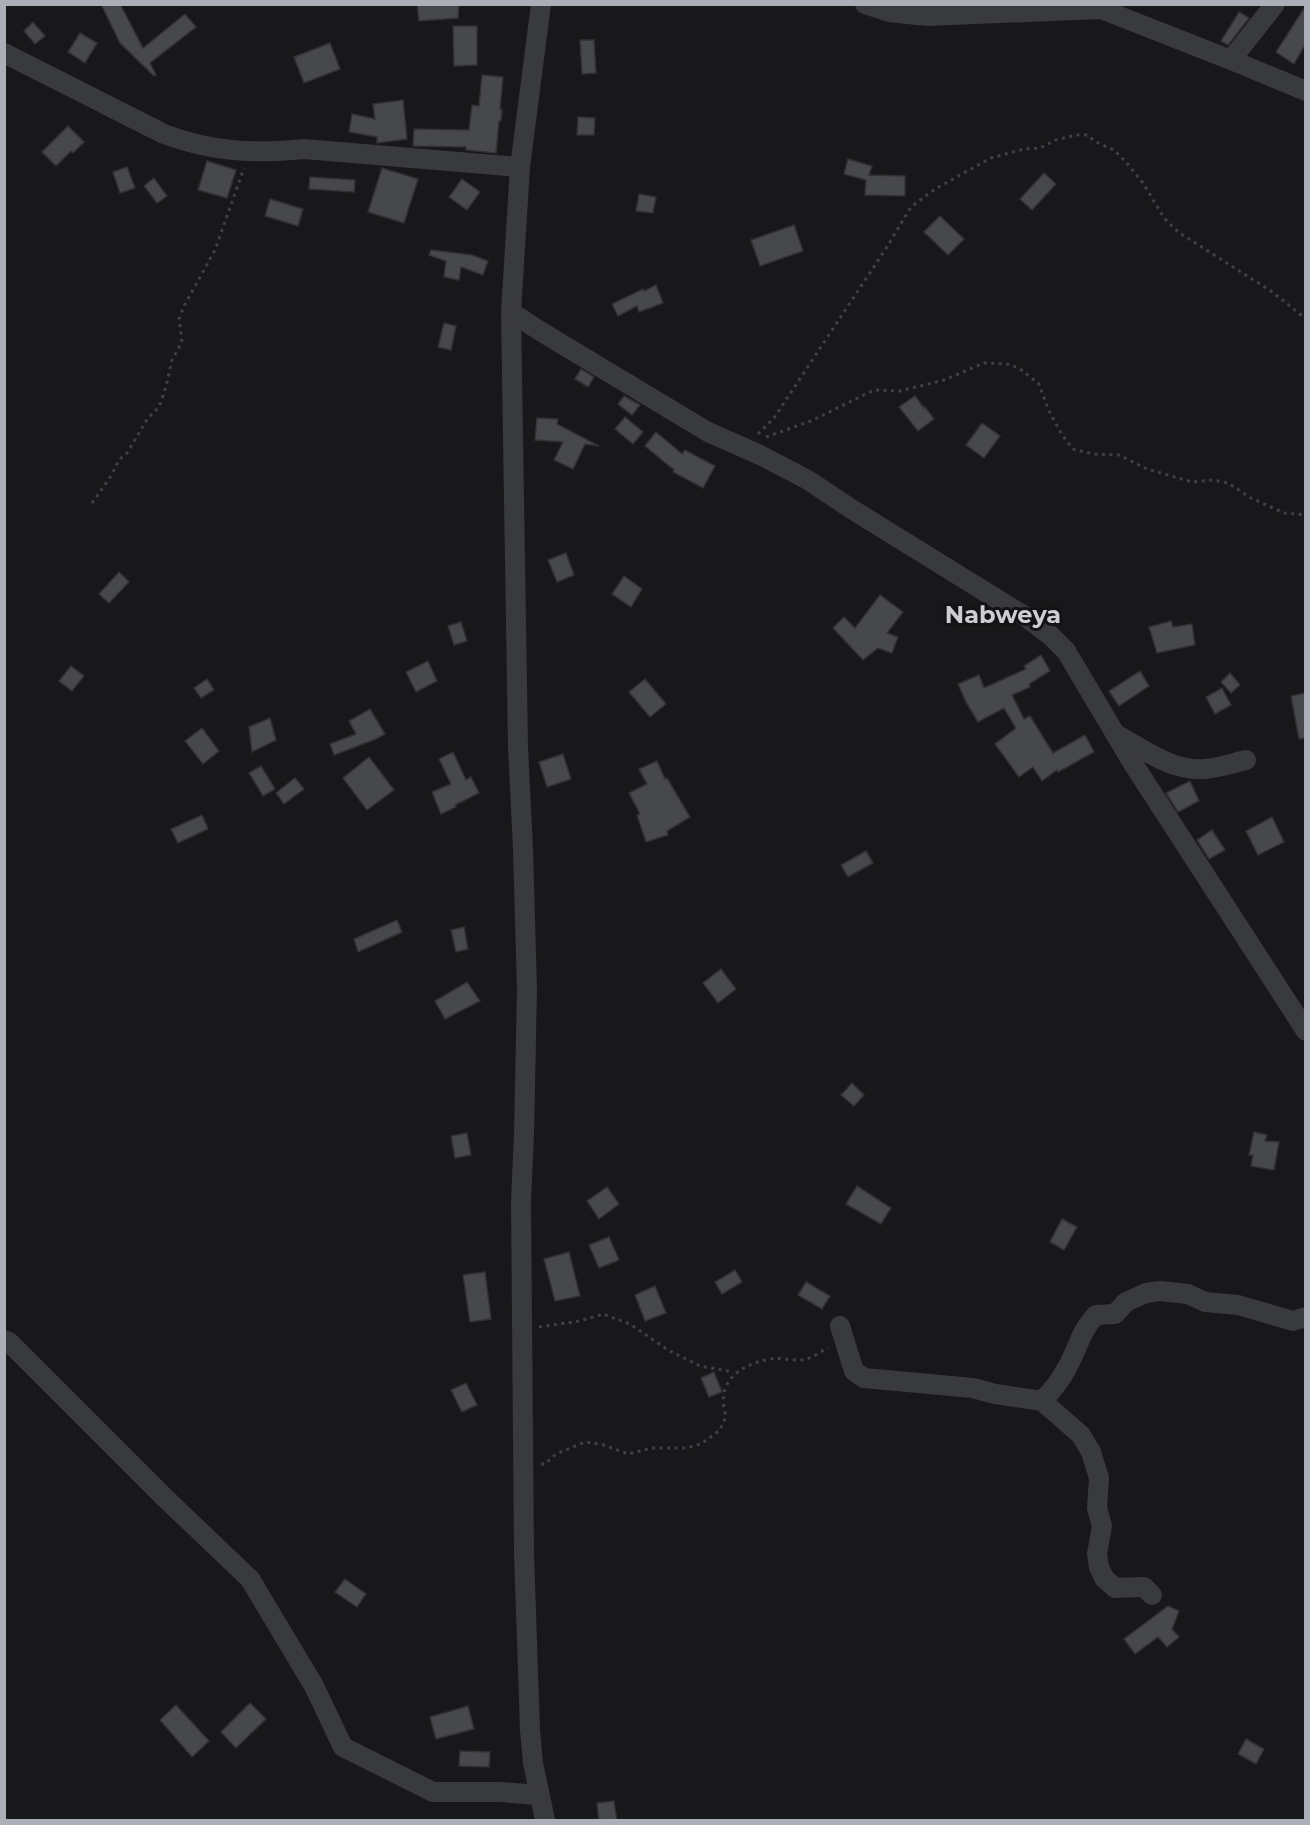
<svg xmlns="http://www.w3.org/2000/svg" width="1310" height="1825" viewBox="0 0 1310 1825" font-family="Montserrat,sans-serif">
<style>
.building{fill:#47484c;stroke:#323235;stroke-width:1.5}
.lines{fill:none;stroke-linecap:round;stroke-linejoin:round}
.path{stroke:#404145;stroke-width:3;stroke-dasharray:3 4.5;stroke-linecap:butt}
.minor{stroke:#393a3e;stroke-width:20}
.labels{text-anchor:middle;dominant-baseline:central;stroke-width:6;stroke-linejoin:round;paint-order:stroke}
.quarter-label{font-size:24px;font-weight:bold;fill:#ccced4;stroke:#131315}
</style>
<rect width="100%" height="100%" fill="#18181a"/>
<g class="building">
<path d="M 101,4 L 120,4 L 143,48 L 185,14 L 196,27 L 150,63 L 156,75 L 154,76 L 120,43 Z"/>
<path d="M 417,4 L 459,4 L 458,18 L 419,21 Z"/>
<path d="M 1305,7 L 1305,45 L 1294,64 L 1276,52 Z"/>
<path d="M 1239,12 L 1249,18 L 1228,45 L 1221,41 Z"/>
<path d="M 33,22 L 45,36 L 35,44 L 24,31 Z"/>
<path d="M 453,26 L 477,26 L 477,65 L 454,66 Z"/>
<path d="M 80,33 L 97,43 L 85,63 L 68,52 Z"/>
<path d="M 580,40 L 594,40 L 596,73 L 582,74 Z"/>
<path d="M 330,43 L 340,69 L 304,83 L 294,57 Z"/>
<path d="M 482,75 L 503,77 L 500,109 L 502,109 L 501,121 L 499,121 L 496,153 L 466,150 L 466,147 L 413,146 L 414,129 L 469,130 L 472,105 L 479,106 Z"/>
<path d="M 403,100 L 407,139 L 377,143 L 377,137 L 349,132 L 352,114 L 375,119 L 373,104 Z"/>
<path d="M 578,117 L 595,118 L 594,135 L 577,135 Z"/>
<path d="M 68,126 L 84,142 L 73,153 L 71,151 L 56,166 L 42,152 Z"/>
<path d="M 848,159 L 872,166 L 869,175 L 905,176 L 905,196 L 865,195 L 866,180 L 844,174 Z"/>
<path d="M 207,161 L 236,170 L 227,198 L 198,190 Z"/>
<path d="M 127,167 L 135,188 L 120,193 L 113,172 Z"/>
<path d="M 382,168 L 418,179 L 404,223 L 368,212 Z"/>
<path d="M 1044,173 L 1056,184 L 1032,210 L 1020,199 Z"/>
<path d="M 310,177 L 355,180 L 354,192 L 309,189 Z"/>
<path d="M 154,178 L 167,196 L 157,203 L 144,186 Z"/>
<path d="M 462,179 L 480,192 L 467,210 L 449,197 Z"/>
<path d="M 639,194 L 656,197 L 653,213 L 636,211 Z"/>
<path d="M 270,199 L 303,209 L 298,226 L 265,216 Z"/>
<path d="M 940,216 L 964,239 L 948,255 L 924,232 Z"/>
<path d="M 794,225 L 803,251 L 760,266 L 751,240 Z"/>
<path d="M 431,250 L 472,255 L 488,261 L 483,275 L 461,267 L 459,280 L 444,277 L 446,261 L 429,255 Z"/>
<path d="M 656,285 L 663,303 L 639,312 L 637,306 L 618,316 L 612,304 L 643,289 L 644,291 Z"/>
<path d="M 444,323 L 456,326 L 451,350 L 438,347 Z"/>
<path d="M 581,369 L 594,377 L 588,387 L 575,379 Z"/>
<path d="M 624,396 L 640,405 L 632,415 L 618,404 Z"/>
<path d="M 915,396 L 924,408 L 925,407 L 934,419 L 918,431 L 899,407 Z"/>
<path d="M 625,417 L 643,432 L 633,444 L 615,429 Z"/>
<path d="M 537,418 L 558,419 L 557,424 L 599,446 L 585,444 L 573,469 L 554,460 L 563,442 L 535,440 Z"/>
<path d="M 982,423 L 1000,436 L 984,458 L 966,445 Z"/>
<path d="M 656,432 L 682,454 L 685,450 L 715,466 L 703,488 L 673,472 L 674,470 L 645,446 Z"/>
<path d="M 566,553 L 574,575 L 557,582 L 548,560 Z"/>
<path d="M 119,572 L 129,582 L 109,603 L 99,594 Z"/>
<path d="M 624,576 L 642,589 L 631,607 L 612,594 Z"/>
<path d="M 880,595 L 903,612 L 887,633 L 898,637 L 892,653 L 878,648 L 863,660 L 833,628 L 844,617 L 855,628 Z"/>
<path d="M 1171,621 L 1173,627 L 1192,624 L 1195,645 L 1157,653 L 1149,627 Z"/>
<path d="M 461,622 L 467,641 L 454,645 L 448,626 Z"/>
<path d="M 1041,655 L 1050,671 L 1029,684 L 1030,687 L 1012,695 L 1024,719 L 1030,716 L 1053,753 L 1085,735 L 1094,752 L 1058,772 L 1057,770 L 1042,781 L 1033,767 L 1019,777 L 995,744 L 1016,728 L 1004,708 L 978,722 L 966,702 L 958,684 L 979,675 L 984,688 L 1026,669 L 1024,666 Z"/>
<path d="M 428,661 L 437,681 L 416,692 L 406,672 Z"/>
<path d="M 71,666 L 84,676 L 72,691 L 59,681 Z"/>
<path d="M 1140,671 L 1149,686 L 1119,706 L 1109,691 Z"/>
<path d="M 1230,673 L 1240,685 L 1231,693 L 1221,682 Z"/>
<path d="M 207,679 L 214,690 L 201,698 L 194,688 Z"/>
<path d="M 645,679 L 666,704 L 650,717 L 629,692 Z"/>
<path d="M 1222,688 L 1231,705 L 1215,714 L 1206,697 Z"/>
<path d="M 1305,693 L 1305,738 L 1299,739 L 1291,696 Z"/>
<path d="M 370,709 L 385,734 L 376,739 L 334,755 L 330,744 L 356,734 L 349,721 Z"/>
<path d="M 270,718 L 276,740 L 252,752 L 249,727 Z"/>
<path d="M 202,728 L 219,751 L 203,764 L 185,741 Z"/>
<path d="M 453,752 L 466,780 L 471,777 L 479,793 L 455,805 L 456,807 L 441,814 L 432,792 L 451,784 L 439,759 Z"/>
<path d="M 563,754 L 571,779 L 547,787 L 539,762 Z"/>
<path d="M 369,757 L 394,790 L 367,810 L 343,778 Z"/>
<path d="M 657,761 L 665,779 L 667,778 L 690,817 L 667,831 L 668,835 L 646,842 L 637,815 L 640,814 L 629,793 L 647,784 L 639,769 Z"/>
<path d="M 261,766 L 275,789 L 263,796 L 249,773 Z"/>
<path d="M 295,778 L 304,789 L 284,804 L 276,793 Z"/>
<path d="M 1190,781 L 1199,801 L 1178,812 L 1166,793 Z"/>
<path d="M 202,815 L 208,829 L 178,843 L 171,829 Z"/>
<path d="M 1272,817 L 1284,842 L 1258,855 L 1246,831 Z"/>
<path d="M 1212,830 L 1225,850 L 1209,859 L 1197,840 Z"/>
<path d="M 866,851 L 873,863 L 848,877 L 841,865 Z"/>
<path d="M 397,920 L 402,932 L 358,952 L 354,939 Z"/>
<path d="M 464,927 L 468,949 L 456,952 L 451,930 Z"/>
<path d="M 721,969 L 736,989 L 718,1003 L 703,983 Z"/>
<path d="M 467,982 L 480,1001 L 445,1019 L 435,1001 Z"/>
<path d="M 852,1083 L 864,1095 L 854,1106 L 841,1095 Z"/>
<path d="M 1254,1132 L 1267,1135 L 1265,1141 L 1279,1142 L 1274,1170 L 1251,1166 L 1253,1155 L 1249,1155 Z"/>
<path d="M 467,1133 L 471,1155 L 455,1158 L 451,1136 Z"/>
<path d="M 857,1186 L 891,1208 L 881,1224 L 846,1204 Z"/>
<path d="M 607,1187 L 619,1204 L 599,1219 L 587,1201 Z"/>
<path d="M 1062,1219 L 1077,1227 L 1064,1250 L 1050,1242 Z"/>
<path d="M 609,1237 L 619,1260 L 599,1268 L 589,1245 Z"/>
<path d="M 569,1252 L 580,1296 L 555,1301 L 544,1259 Z"/>
<path d="M 735,1270 L 742,1282 L 722,1294 L 715,1282 Z"/>
<path d="M 485,1272 L 491,1319 L 470,1322 L 463,1275 Z"/>
<path d="M 806,1282 L 830,1296 L 822,1309 L 798,1295 Z"/>
<path d="M 655,1286 L 666,1313 L 645,1321 L 635,1295 Z"/>
<path d="M 714,1372 L 722,1392 L 709,1397 L 701,1378 Z"/>
<path d="M 466,1383 L 477,1405 L 462,1412 L 451,1390 Z"/>
<path d="M 345,1579 L 366,1594 L 357,1607 L 335,1592 Z"/>
<path d="M 1168,1606 L 1179,1611 L 1172,1629 L 1179,1637 L 1167,1647 L 1158,1637 L 1135,1654 L 1124,1639 Z"/>
<path d="M 250,1703 L 266,1719 L 236,1748 L 221,1732 Z"/>
<path d="M 176,1705 L 209,1741 L 192,1757 L 160,1720 Z"/>
<path d="M 468,1706 L 474,1729 L 436,1739 L 430,1717 Z"/>
<path d="M 1246,1739 L 1264,1749 L 1256,1764 L 1238,1754 Z"/>
<path d="M 460,1751 L 490,1752 L 489,1767 L 459,1766 Z"/>
<path d="M 614,1801 L 617,1821 L 599,1821 L 597,1803 Z"/>
</g>
<g class="lines">
<g class="path">
<path d="M 758,434 L 774,418 L 885,250 L 911,207 L 935,189 L 991,158 L 1024,149 L 1040,148 L 1056,140 L 1076,135 L 1087,135 L 1096,142 L 1114,150 L 1126,162 L 1143,183 L 1164,218 L 1178,232 L 1271,291 L 1306,319"/>
<path d="M 766,437 L 811,421 L 874,390 L 900,391 L 944,380 L 984,363 L 1006,364 L 1019,368 L 1039,384 L 1049,411 L 1062,435 L 1073,449 L 1093,454 L 1119,455 L 1147,469 L 1192,482 L 1213,480 L 1228,483 L 1251,498 L 1275,509 L 1285,513 L 1306,515"/>
<path d="M 92,503 L 111,476 L 119,460 L 127,453 L 148,418 L 159,407 L 166,387 L 172,360 L 182,342 L 179,319 L 184,306 L 215,250 L 244,168"/>
<path d="M 539,1327 L 580,1321 L 603,1314 L 630,1324 L 668,1350 L 700,1366 L 728,1371 L 733,1374"/>
<path d="M 541,1464 L 545,1464 L 556,1454 L 585,1442 L 604,1445 L 628,1454 L 652,1448 L 686,1448 L 701,1444 L 720,1430 L 726,1416 C 715,1382 739,1365 770,1359 C 780,1357 792,1361 802,1360 C 811,1359 820,1352 828,1348"/>
</g>
<g class="minor">
<path d="M 541,4 L 520,167 L 511,312 L 518,747 L 523,849 L 527,989 L 524,1134 L 521,1201 L 524,1553 L 530,1730 L 533,1763 L 545,1820"/>
<path d="M 865,4 L 889,12 L 927,16 L 1101,9 L 1231,60 L 1306,91"/>
<path d="M 4,53 L 164,134 C 212,152 253,154 304,149 L 520,167"/>
<path d="M 1231,60 L 1275,4"/>
<path d="M 511,312 L 540,331 L 708,432 L 760,455 L 808,480 L 853,510 L 1026,617 L 1051,636 L 1066,651 L 1132,762 L 1306,1031"/>
<path d="M 1115,734 C 1142,748 1172,772 1205,769 C 1218,768 1233,763 1246,760"/>
<path d="M 840,1326 L 854,1371 L 864,1378 L 973,1388 L 995,1394 L 1042,1401"/>
<path d="M 4,1340 L 9,1342 L 164,1497 L 250,1579 L 314,1686 L 343,1747 L 433,1792 L 500,1792 L 539,1795"/>
<path d="M 1152,1595 L 1144,1587 L 1115,1588 L 1104,1578 L 1099,1567 L 1097,1554 L 1102,1526 L 1097,1508 L 1099,1478 L 1091,1452 L 1081,1435 L 1042,1401 C 1053,1390 1061,1380 1068,1366 C 1078,1348 1081,1330 1096,1315 L 1115,1314 L 1126,1302 L 1146,1293 L 1160,1291 L 1188,1294 L 1205,1302 L 1238,1305 L 1293,1321 L 1306,1317"/>
</g>
</g>
<g class="labels">
<g class="quarter-label">
<text x="1003" y="614">Nabweya</text>
</g>
</g>
<rect width="1310" height="1825" fill="none" stroke="#acaeb8" stroke-width="12"/>
</svg>
